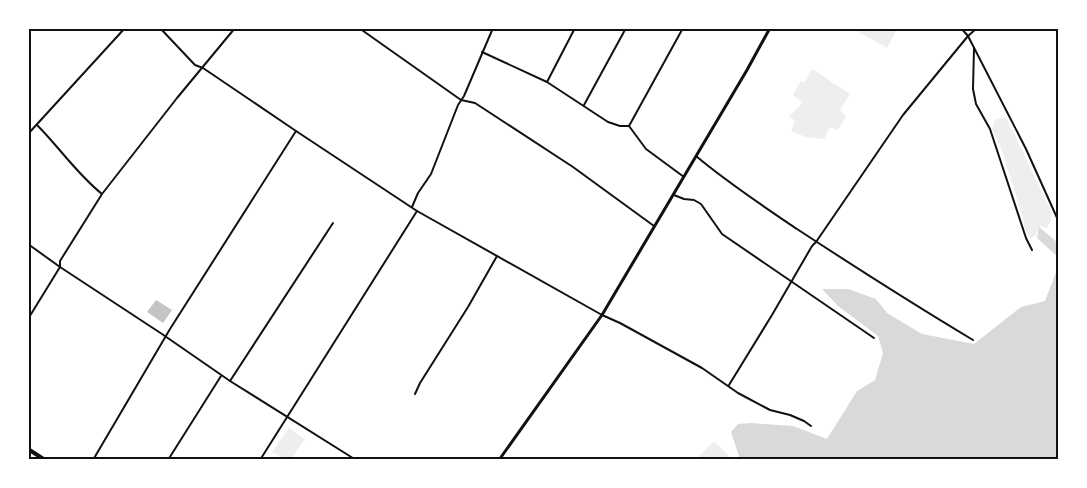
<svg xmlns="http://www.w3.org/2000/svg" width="1087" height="488" viewBox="0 0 1087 488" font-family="Lato,sans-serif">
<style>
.green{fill:#eee}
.water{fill:#d9d9d9}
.building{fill:#c4c4c4}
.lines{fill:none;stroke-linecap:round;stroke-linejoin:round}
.minor{stroke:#111;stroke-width:2}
.tertiary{stroke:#111;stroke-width:3}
.primary{stroke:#111;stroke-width:4}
.neatline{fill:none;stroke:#111;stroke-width:2}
</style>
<rect width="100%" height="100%" fill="#fff"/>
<g class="green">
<path d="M 858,29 L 858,28 L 897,29 L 887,48 L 857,31 Z"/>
<path d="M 812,69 L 850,94 L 840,110 L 846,116 L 838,130 L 830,127 L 824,139 L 806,137 L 791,131 L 795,121 L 789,116 L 799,107 L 802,102 L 793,95 L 801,81 L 805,82 Z"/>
<path d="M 1005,117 L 1009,123 L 1052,213 L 1051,221 L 1047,228 L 1040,226 L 1035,236 L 1030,238 L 1024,228 L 1023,218 L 1002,151 L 992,129 L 995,120 Z"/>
<path d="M 289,428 L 305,439 L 291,459 L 284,459 L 272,452 Z"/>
<path d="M 714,441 L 732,459 L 696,459 Z"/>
</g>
<g class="water">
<path d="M 1039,227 L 1058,243 L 1058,257 L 1037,238 Z"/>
<path d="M 1058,267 L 1058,459 L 740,459 L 731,432 L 738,424 L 751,423 L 793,426 L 827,439 L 857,391 L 875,380 L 883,353 L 878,336 L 838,306 L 822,289 L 848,289 L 876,299 L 887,313 L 922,334 L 974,344 L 1021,307 L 1045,301 Z"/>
</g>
<path class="building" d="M 156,300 L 172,310 L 163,323 L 147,312 Z"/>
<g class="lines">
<g class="minor">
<path d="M 160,28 L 195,65 L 203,68 L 296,131 L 417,211 L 602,315 L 620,323 L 702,368 L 738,393 L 770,410 L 790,415 L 804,421 L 811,426"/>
<path d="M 359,28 L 461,100 L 475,103 L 573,167 L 654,226"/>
<path d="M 961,28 L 968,36 L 1026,149 L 1058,220"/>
<path d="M 974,48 L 973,89 L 976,104 L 990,129 L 1026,238 L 1032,250"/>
<path d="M 482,52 L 547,82 L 608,122 L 620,126 L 629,126 L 646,149 L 684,177"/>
<path d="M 547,82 L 575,28"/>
<path d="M 584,105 L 626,28"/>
<path d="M 37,125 C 59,147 77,174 102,194"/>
<path d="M 629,126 L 683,28"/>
<path d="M 28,134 L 125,28"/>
<path d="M 696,156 C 728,183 763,206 797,229 C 855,267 913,304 973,340"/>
<path d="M 674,195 L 684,199 L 694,200 L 701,204 L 722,234 L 874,338"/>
<path d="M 412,207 L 418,193 L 431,174 L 458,105 L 464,96 L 493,28"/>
<path d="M 28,244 L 60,267 L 162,334 L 230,381 L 356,460"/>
<path d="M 28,319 L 60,267 L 60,261 L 102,194 L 177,98 L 235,28"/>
<path d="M 230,381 L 333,223"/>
<path d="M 729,385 L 772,315 L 812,246 L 816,242 L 903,115 L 968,36 L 977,28"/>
<path d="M 415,394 L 420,383 L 468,307 L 497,256"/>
<path d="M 93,460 L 170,329 L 296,131"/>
<path d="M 168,460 L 221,376"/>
<path d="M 260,460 L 417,211"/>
</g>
<path class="tertiary" d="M 499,460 L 602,315 L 747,70 L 770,28"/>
<path class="primary" d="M 28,449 L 45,460"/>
</g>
<rect width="1087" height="488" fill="none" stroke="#ffffff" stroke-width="60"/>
<rect x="30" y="30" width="1027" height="428" class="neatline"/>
</svg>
